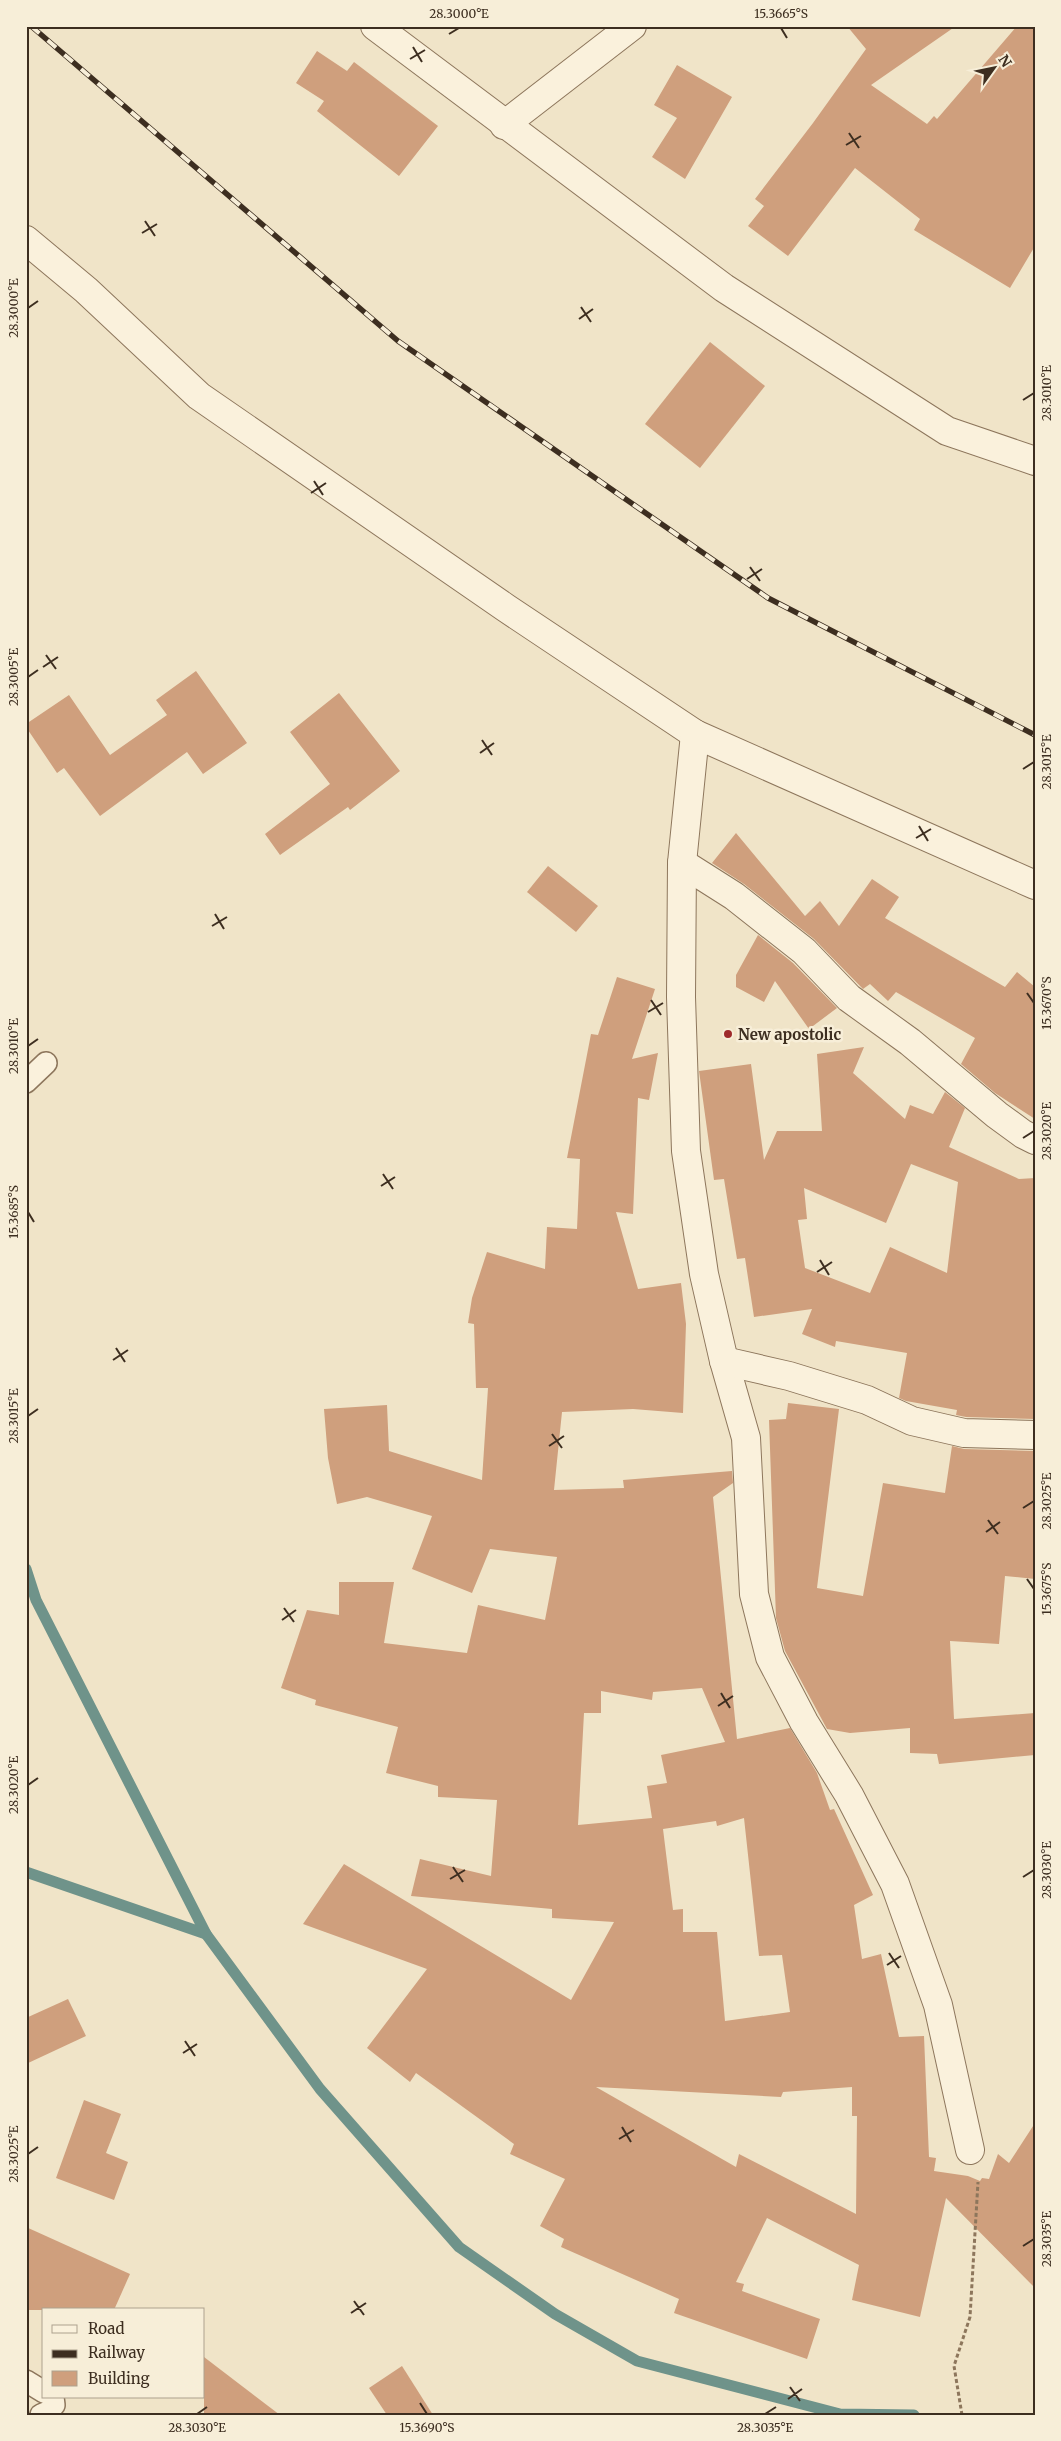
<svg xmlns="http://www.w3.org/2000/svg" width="1061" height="2441" viewBox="0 0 1061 2441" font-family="Merriweather,serif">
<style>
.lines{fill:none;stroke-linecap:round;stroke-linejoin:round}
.stream{stroke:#6f938a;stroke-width:11}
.building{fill:#cf9f7d;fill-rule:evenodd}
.service-casing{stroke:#8d765c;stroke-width:24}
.minor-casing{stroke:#8d765c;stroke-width:30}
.tertiary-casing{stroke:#8d765c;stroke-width:30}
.path{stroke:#8d765c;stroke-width:3;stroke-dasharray:4 2.5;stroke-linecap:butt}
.service{stroke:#faf1dc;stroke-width:21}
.minor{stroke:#faf1dc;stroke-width:28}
.tertiary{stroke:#faf1dc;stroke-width:28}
.rail-casing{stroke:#3d2e20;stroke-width:5.5}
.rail{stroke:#f7eed8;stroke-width:4;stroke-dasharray:11;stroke-linecap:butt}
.ticks{fill:none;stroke:#3d2e20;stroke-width:2}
.poi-dot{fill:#9e2a2b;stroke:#f7eed8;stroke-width:2}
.labels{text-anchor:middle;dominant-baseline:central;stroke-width:5;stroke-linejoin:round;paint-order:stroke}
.poi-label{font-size:15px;font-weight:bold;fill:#3d2e20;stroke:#f7eed8;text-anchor:start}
.neatline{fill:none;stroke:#3d2e20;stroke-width:2}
.ticks-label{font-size:12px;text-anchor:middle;fill:#3d2e20}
</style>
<rect width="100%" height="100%" fill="#f0e4c8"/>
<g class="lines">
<g class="stream">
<path d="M 26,1569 L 36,1600 L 206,1934 L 320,2089 L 459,2247 L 555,2314 L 637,2361 L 840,2414 L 914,2415"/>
<path d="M 26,1872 L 206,1934"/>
</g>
</g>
<g class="building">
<path d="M 847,26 L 956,26 L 871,85 L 927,124 L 934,116 L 937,119 L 1017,26 L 1035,26 L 1035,246 L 1010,288 L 914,230 L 920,219 L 855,168 L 788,256 L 748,226 L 764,206 L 755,199 L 813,123 L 866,49 Z"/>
<path d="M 317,51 L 347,71 L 354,62 L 438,126 L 399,176 L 317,111 L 324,101 L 296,83 Z"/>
<path d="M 677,65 L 732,97 L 685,179 L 652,157 L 677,118 L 654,105 Z"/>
<path d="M 710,342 L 765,386 L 700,468 L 645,424 Z"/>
<path d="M 196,671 L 247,743 L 203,774 L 187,752 L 100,816 L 64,768 L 57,773 L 26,727 L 26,724 L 69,695 L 110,755 L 167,715 L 156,700 Z"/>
<path d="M 339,693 L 400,771 L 350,810 L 348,807 L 280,855 L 265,834 L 330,784 L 290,732 Z"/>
<path d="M 736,833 L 805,916 L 820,901 L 839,926 L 872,879 L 899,897 L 885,918 L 1005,987 L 1017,972 L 1035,987 L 1035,1119 L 995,1093 L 961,1064 L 975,1038 L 896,992 L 888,1001 L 870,984 L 863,989 L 814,939 L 744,884 L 712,863 Z"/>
<path d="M 548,866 L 598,906 L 576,932 L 527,892 Z"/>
<path d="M 758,935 L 793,963 L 837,1008 L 809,1029 L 775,981 L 764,1002 L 736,987 L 736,975 Z"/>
<path d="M 617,977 L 655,989 L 632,1059 L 658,1053 L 649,1100 L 638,1098 L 633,1214 L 616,1212 L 638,1289 L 681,1283 L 686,1324 L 683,1413 L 633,1409 L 562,1412 L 554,1490 L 624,1488 L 623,1480 L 732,1471 L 733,1483 L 713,1497 L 737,1739 L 790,1728 L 817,1773 L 830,1810 L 834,1809 L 873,1895 L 854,1905 L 862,1959 L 881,1954 L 899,2037 L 924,2036 L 929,2157 L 936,2158 L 934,2171 L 968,2176 L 980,2181 L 982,2178 L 989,2179 L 998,2154 L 1009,2163 L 1035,2123 L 1035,2288 L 946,2198 L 920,2317 L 852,2300 L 859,2265 L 767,2218 L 736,2282 L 744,2284 L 742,2291 L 820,2319 L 807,2359 L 674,2313 L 679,2299 L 561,2247 L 564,2239 L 540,2226 L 565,2179 L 510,2154 L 514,2144 L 416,2073 L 410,2082 L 367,2048 L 427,1969 L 303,1924 L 344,1864 L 571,2000 L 614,1922 L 552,1918 L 552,1909 L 411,1896 L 420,1859 L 491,1876 L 497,1800 L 438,1797 L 438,1786 L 386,1773 L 398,1727 L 315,1705 L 316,1700 L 281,1688 L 307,1610 L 339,1615 L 339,1582 L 394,1582 L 384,1643 L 467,1653 L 478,1605 L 545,1620 L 557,1557 L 490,1549 L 472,1593 L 412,1569 L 432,1516 L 367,1497 L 337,1504 L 328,1458 L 324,1409 L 387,1405 L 389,1451 L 482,1480 L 488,1388 L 476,1388 L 474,1324 L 468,1323 L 472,1298 L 487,1252 L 545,1269 L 547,1227 L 577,1229 L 580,1159 L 567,1158 L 591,1034 L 598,1035 ZM 702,1688 L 725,1742 L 661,1755 L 667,1783 L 647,1786 L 652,1818 L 578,1825 L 584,1713 L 601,1713 L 601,1691 L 652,1700 L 653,1692 ZM 744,1818 L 759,1956 L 782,1955 L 790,2012 L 725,2021 L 717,1932 L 683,1932 L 683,1909 L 673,1910 L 663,1829 L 716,1821 L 717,1826 ZM 596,2087 L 781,2097 L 783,2092 L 852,2087 L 852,2116 L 857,2116 L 856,2214 L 739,2154 L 736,2167 Z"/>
<path d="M 864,1047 L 853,1073 L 905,1119 L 910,1105 L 933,1114 L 945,1092 L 965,1108 L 949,1147 L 1019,1179 L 1035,1178 L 1035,1419 L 966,1417 L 956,1415 L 957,1410 L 906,1401 L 899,1398 L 907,1353 L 836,1341 L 835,1347 L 802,1334 L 812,1309 L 754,1317 L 745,1258 L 737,1259 L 724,1179 L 714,1180 L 699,1071 L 751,1064 L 764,1160 L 777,1131 L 822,1131 L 817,1054 ZM 911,1164 L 958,1182 L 947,1273 L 890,1247 L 870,1293 L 805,1268 L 798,1220 L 807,1219 L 804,1188 L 886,1223 Z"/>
<path d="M 788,1403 L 839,1409 L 817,1588 L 863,1596 L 883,1483 L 945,1493 L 952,1446 L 964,1449 L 1035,1451 L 1035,1579 L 1005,1576 L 999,1644 L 950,1641 L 954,1719 L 1035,1713 L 1035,1755 L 939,1764 L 937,1754 L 910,1753 L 910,1728 L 850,1733 L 827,1729 L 785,1651 L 776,1618 L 769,1420 L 786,1419 Z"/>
<path d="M 68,1999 L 86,2036 L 26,2064 L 26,2018 Z"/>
<path d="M 84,2100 L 121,2114 L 106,2153 L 128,2162 L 114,2200 L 56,2178 Z"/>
<path d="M 26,2227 L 130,2274 L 114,2310 L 26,2310 Z"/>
<path d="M 204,2357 L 280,2415 L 204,2415 Z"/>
<path d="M 402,2366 L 433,2415 L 387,2415 L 369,2388 Z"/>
</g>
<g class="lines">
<g class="service-casing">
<g id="service">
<path d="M 26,1082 L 46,1063"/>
<path d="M 26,2381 L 44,2392"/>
<path d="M 41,2415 L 48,2412 L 54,2405 L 53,2397"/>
</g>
</g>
<g class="minor-casing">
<g id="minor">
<path d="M 504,125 L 632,26"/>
<path d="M 26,240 L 86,290 L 199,396 L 506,608 L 695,734 L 1035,885"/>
<path d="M 695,734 L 682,863 L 681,997 L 686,1151 L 704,1274 L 724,1361 L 746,1438 L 754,1594 L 770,1657 L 804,1722 L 849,1795 L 895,1884 L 938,2005 L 970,2150"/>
<path d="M 682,863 L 734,896 L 804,951 L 849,998 L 910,1042 L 997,1115 L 1023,1134 L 1035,1140"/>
<path d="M 724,1361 L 789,1376 L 867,1400 L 912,1421 L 964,1433 L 1035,1435"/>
</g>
</g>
<g class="tertiary-casing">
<path id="tertiary" d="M 375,26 L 724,288 L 947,431 L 1035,461"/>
</g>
<path class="path" d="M 962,2415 L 954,2366 L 970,2317 L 978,2182"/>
<use href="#service" class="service"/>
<use href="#minor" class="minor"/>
<use href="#tertiary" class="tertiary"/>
<g class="rail-casing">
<path id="rail" d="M 31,26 L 398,341 L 768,598 L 1035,735"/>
</g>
<use href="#rail" class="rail"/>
</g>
<path class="ticks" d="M 781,28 L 787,38M 449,34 L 459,28M 413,47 L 422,62M 410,59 L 425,50M 849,133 L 859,148M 846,145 L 861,136M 145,221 L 155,236M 142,233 L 157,224M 581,307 L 591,322M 28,308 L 38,301M 579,319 L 593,309M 1023,400 L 1034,393M 314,481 L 323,495M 311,493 L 326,483M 750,567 L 760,581M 747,579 L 762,569M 46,655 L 56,669M 43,667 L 58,657M 28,677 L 38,670M 482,740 L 492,755M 480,753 L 494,743M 1023,769 L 1034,762M 919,826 L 928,841M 916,838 L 931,829M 215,914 L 224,929M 212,926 L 227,917M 1027,993 L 1034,1003M 651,1000 L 661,1015M 648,1012 L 663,1003M 28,1046 L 38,1039M 1023,1138 L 1034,1131M 383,1174 L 393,1189M 381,1186 L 395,1177M 28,1212 L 34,1222M 820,1260 L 829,1275M 817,1272 L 832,1262M 116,1348 L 125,1362M 113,1360 L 128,1350M 28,1416 L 38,1409M 552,1434 L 562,1448M 549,1446 L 564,1436M 1023,1508 L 1034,1501M 988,1520 L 998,1534M 986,1532 L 1000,1522M 1027,1579 L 1034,1589M 284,1608 L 294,1622M 282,1620 L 296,1610M 721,1693 L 730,1708M 718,1706 L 733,1696M 28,1785 L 38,1778M 453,1867 L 463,1882M 1023,1877 L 1034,1870M 450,1879 L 465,1870M 889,1953 L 899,1968M 887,1965 L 901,1956M 185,2041 L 195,2056M 183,2053 L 197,2044M 622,2127 L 631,2142M 619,2139 L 634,2130M 28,2154 L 38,2147M 1023,2246 L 1034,2239M 354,2301 L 364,2315M 351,2313 L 366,2303M 790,2387 L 800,2401M 788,2399 L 802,2389M 420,2403 L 427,2414M 197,2414 L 207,2407M 765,2414 L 776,2407"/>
<circle class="poi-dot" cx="728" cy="1034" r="5"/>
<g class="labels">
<g class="poi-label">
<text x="738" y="1034">New apostolic</text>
</g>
</g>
<rect width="1061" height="2441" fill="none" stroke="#f7eed8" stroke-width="55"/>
<rect x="42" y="2308" width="162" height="90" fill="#f7eed8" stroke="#ada18e"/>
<rect x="52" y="2325" width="25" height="8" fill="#faf1dc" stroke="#ada18e"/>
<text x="88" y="2334" font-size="15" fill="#3d2e20">Road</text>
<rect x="52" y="2350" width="25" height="8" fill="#3d2e20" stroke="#ada18e"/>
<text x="88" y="2358" font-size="15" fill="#3d2e20">Railway</text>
<rect x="52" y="2371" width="25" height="15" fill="#cf9f7d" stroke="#ada18e"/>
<text x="88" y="2384" font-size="15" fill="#3d2e20">Building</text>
<g transform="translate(994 68) rotate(57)" stroke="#f7eed8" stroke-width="4" paint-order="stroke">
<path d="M0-4L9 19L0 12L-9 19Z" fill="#3d2e20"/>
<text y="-8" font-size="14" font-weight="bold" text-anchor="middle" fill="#3d2e20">N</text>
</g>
<rect x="28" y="28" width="1006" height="2386" class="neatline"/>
<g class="ticks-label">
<text x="459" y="18">28.3000°E</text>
<text x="781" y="18">15.3665°S</text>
<text transform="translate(14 308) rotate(-90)" y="4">28.3000°E</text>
<text transform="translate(1047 393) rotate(-90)" y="4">28.3010°E</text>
<text transform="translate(14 677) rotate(-90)" y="4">28.3005°E</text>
<text transform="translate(1047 762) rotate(-90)" y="4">28.3015°E</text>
<text transform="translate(1047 1003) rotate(-90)" y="4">15.3670°S</text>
<text transform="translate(14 1046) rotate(-90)" y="4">28.3010°E</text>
<text transform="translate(1047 1131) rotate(-90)" y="4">28.3020°E</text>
<text transform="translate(14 1212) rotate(-90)" y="4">15.3685°S</text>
<text transform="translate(14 1416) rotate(-90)" y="4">28.3015°E</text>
<text transform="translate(1047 1501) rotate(-90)" y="4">28.3025°E</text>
<text transform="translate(1047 1589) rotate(-90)" y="4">15.3675°S</text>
<text transform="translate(14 1785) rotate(-90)" y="4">28.3020°E</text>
<text transform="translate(1047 1870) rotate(-90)" y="4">28.3030°E</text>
<text transform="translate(14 2154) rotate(-90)" y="4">28.3025°E</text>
<text transform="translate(1047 2239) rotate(-90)" y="4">28.3035°E</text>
<text x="197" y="2432">28.3030°E</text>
<text x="427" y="2432">15.3690°S</text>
<text x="765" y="2432">28.3035°E</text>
</g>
</svg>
